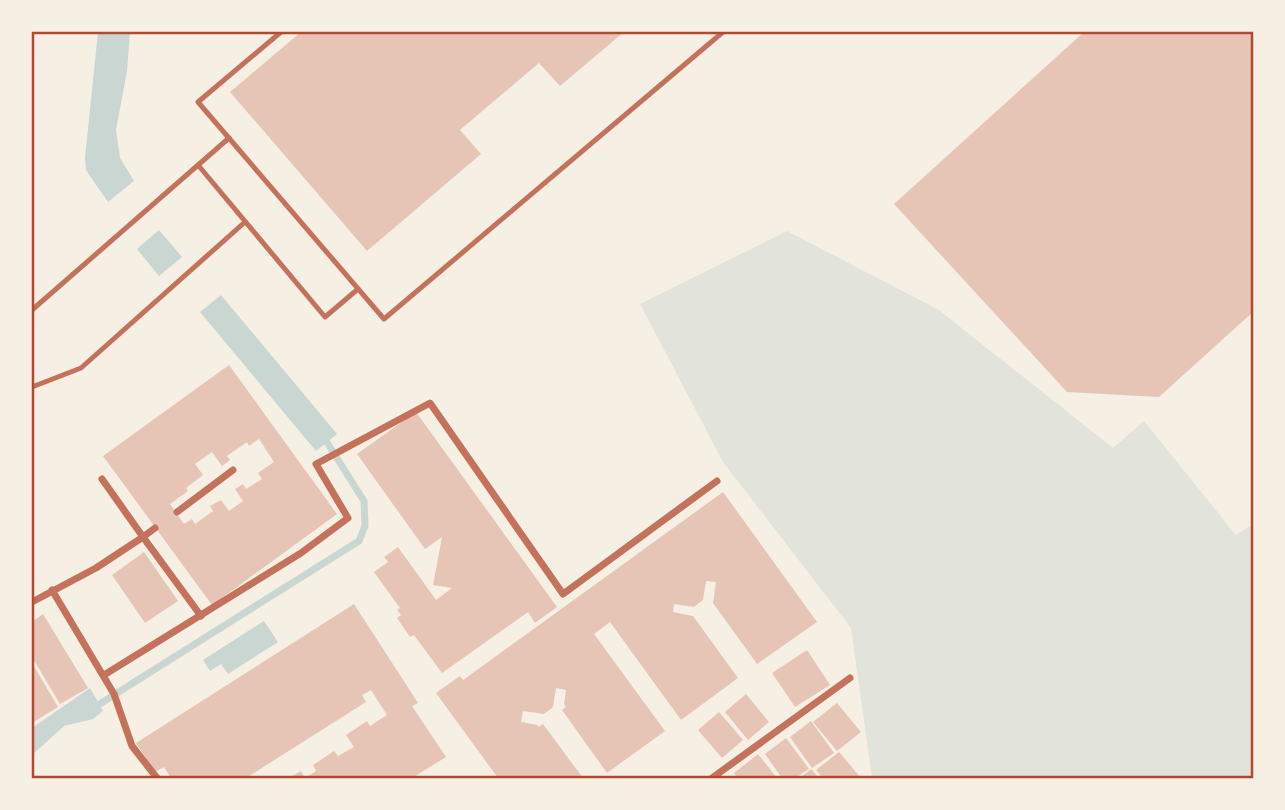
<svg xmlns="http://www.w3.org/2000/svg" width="1285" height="810" viewBox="0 0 1285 810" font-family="'Roboto Condensed',sans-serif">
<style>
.green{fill:#e2e4dc}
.water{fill:#c9d6d2}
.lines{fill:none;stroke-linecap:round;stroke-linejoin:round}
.stream{stroke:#c9d6d2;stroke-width:7}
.building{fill:#e6c5b7;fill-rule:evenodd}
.service{stroke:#c5725c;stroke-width:5}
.minor{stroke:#c5725c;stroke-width:7}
.neatline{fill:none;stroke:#b5482f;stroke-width:2.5}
</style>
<rect width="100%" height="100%" fill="#f6efe4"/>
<path class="green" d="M 787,231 L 939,310 L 1113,448 L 1144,421 L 1236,535 L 1253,524 L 1253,778 L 872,778 L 851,628 L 723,462 L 640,304 Z"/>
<g class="water">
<path d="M 98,32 L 130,32 L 127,71 L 116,130 L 120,158 L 134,181 L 108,202 L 86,170 L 85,158 Z"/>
<path d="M 159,230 L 182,257 L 159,276 L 137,249 Z"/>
<path d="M 221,295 L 337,434 L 316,451 L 200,312 Z"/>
<path d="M 264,621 L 278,642 L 228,674 L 221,664 L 210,671 L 203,660 Z"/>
<path d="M 90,688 L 103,711 L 93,719 L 64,726 L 32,755 L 32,728 Z"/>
</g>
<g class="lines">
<path class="stream" d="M 92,703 L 98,705 L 359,541 L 365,526 L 364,501 L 323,436"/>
</g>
<g class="building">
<path d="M 301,32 L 624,32 L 560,86 L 539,63 L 460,130 L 481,154 L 367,251 L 230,92 Z"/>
<path d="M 1084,32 L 1254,32 L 1254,311 L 1159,397 L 1067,392 L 894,204 Z"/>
<path d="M 229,365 L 337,514 L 212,605 L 103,456 ZM 259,439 L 274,462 L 258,473 L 262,479 L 246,489 L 243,484 L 235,489 L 243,501 L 229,511 L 221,500 L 210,506 L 213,511 L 195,524 L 192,519 L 184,524 L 170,504 L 188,491 L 186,488 L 203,475 L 195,464 L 212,452 L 222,466 L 230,460 L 227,456 L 247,442 L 249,446 Z"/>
<path d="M 416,412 L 557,607 L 535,623 L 528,612 L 442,673 L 414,635 L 410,637 L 397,618 L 401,615 L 397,610 L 400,608 L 374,572 L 388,562 L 384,557 L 398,547 L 436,600 L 452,588 L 433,585 L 442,537 L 425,549 L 357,454 Z"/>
<path d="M 723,492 L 817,622 L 757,664 L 713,603 L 716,582 L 706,581 L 703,600 L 694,607 L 674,604 L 673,612 L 693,616 L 738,678 L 681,720 L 610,622 L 594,634 L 665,731 L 607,773 L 562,710 L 566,707 L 564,704 L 566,690 L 556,688 L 553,707 L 544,714 L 523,711 L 521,722 L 537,725 L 539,727 L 543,724 L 583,778 L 498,778 L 436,693 L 460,676 L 463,680 Z"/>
<path d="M 144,552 L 178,601 L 145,623 L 112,575 Z"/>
<path d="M 354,604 L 418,703 L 412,706 L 446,757 L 412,778 L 289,778 L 301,771 L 305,778 L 316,771 L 313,765 L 334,751 L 338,756 L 354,747 L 346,735 L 367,721 L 370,726 L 387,715 L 371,690 L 362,695 L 366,702 L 246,778 L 171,778 L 164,767 L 155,772 L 136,743 Z"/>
<path d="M 43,614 L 88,688 L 60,704 L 32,657 L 32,622 Z"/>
<path d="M 807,650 L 830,685 L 795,707 L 772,673 Z"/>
<path d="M 32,663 L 58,707 L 32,723 Z"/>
<path d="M 746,694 L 769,722 L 748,740 L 725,712 Z"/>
<path d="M 837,703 L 861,732 L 837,751 L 813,722 Z"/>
<path d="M 719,712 L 743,740 L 722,758 L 698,730 Z"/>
<path d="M 811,721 L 834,753 L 812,768 L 790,737 Z"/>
<path d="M 786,738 L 809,769 L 795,778 L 782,778 L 765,754 Z"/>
<path d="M 839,752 L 861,778 L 823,778 L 816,770 Z"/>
<path d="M 758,754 L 777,778 L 738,778 L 734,773 Z"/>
<path d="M 811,769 L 819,778 L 800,778 Z"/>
</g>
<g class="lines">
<g class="service">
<path d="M 281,32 L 198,102 L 384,319 L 723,32"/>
<path d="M 198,165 L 325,317 L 358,289"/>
<path d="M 32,310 L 229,138"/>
<path d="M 32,387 L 81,368 L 245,222"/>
</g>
<g class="minor">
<path d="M 177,512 L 233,470"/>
<path d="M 155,528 L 143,537 L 201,616"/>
<path d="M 52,590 L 114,694 L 132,746 L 157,778"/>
<path d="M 32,602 L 96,568 L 143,537 L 102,479"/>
<path d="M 104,675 L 301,553 L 348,518 L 316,464 L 430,403 L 563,594 L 717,481"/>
<path d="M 712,778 L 850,678"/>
</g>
</g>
<rect width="1285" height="810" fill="none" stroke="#f6efe4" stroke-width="66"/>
<rect x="33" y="33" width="1219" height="744" class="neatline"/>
</svg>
